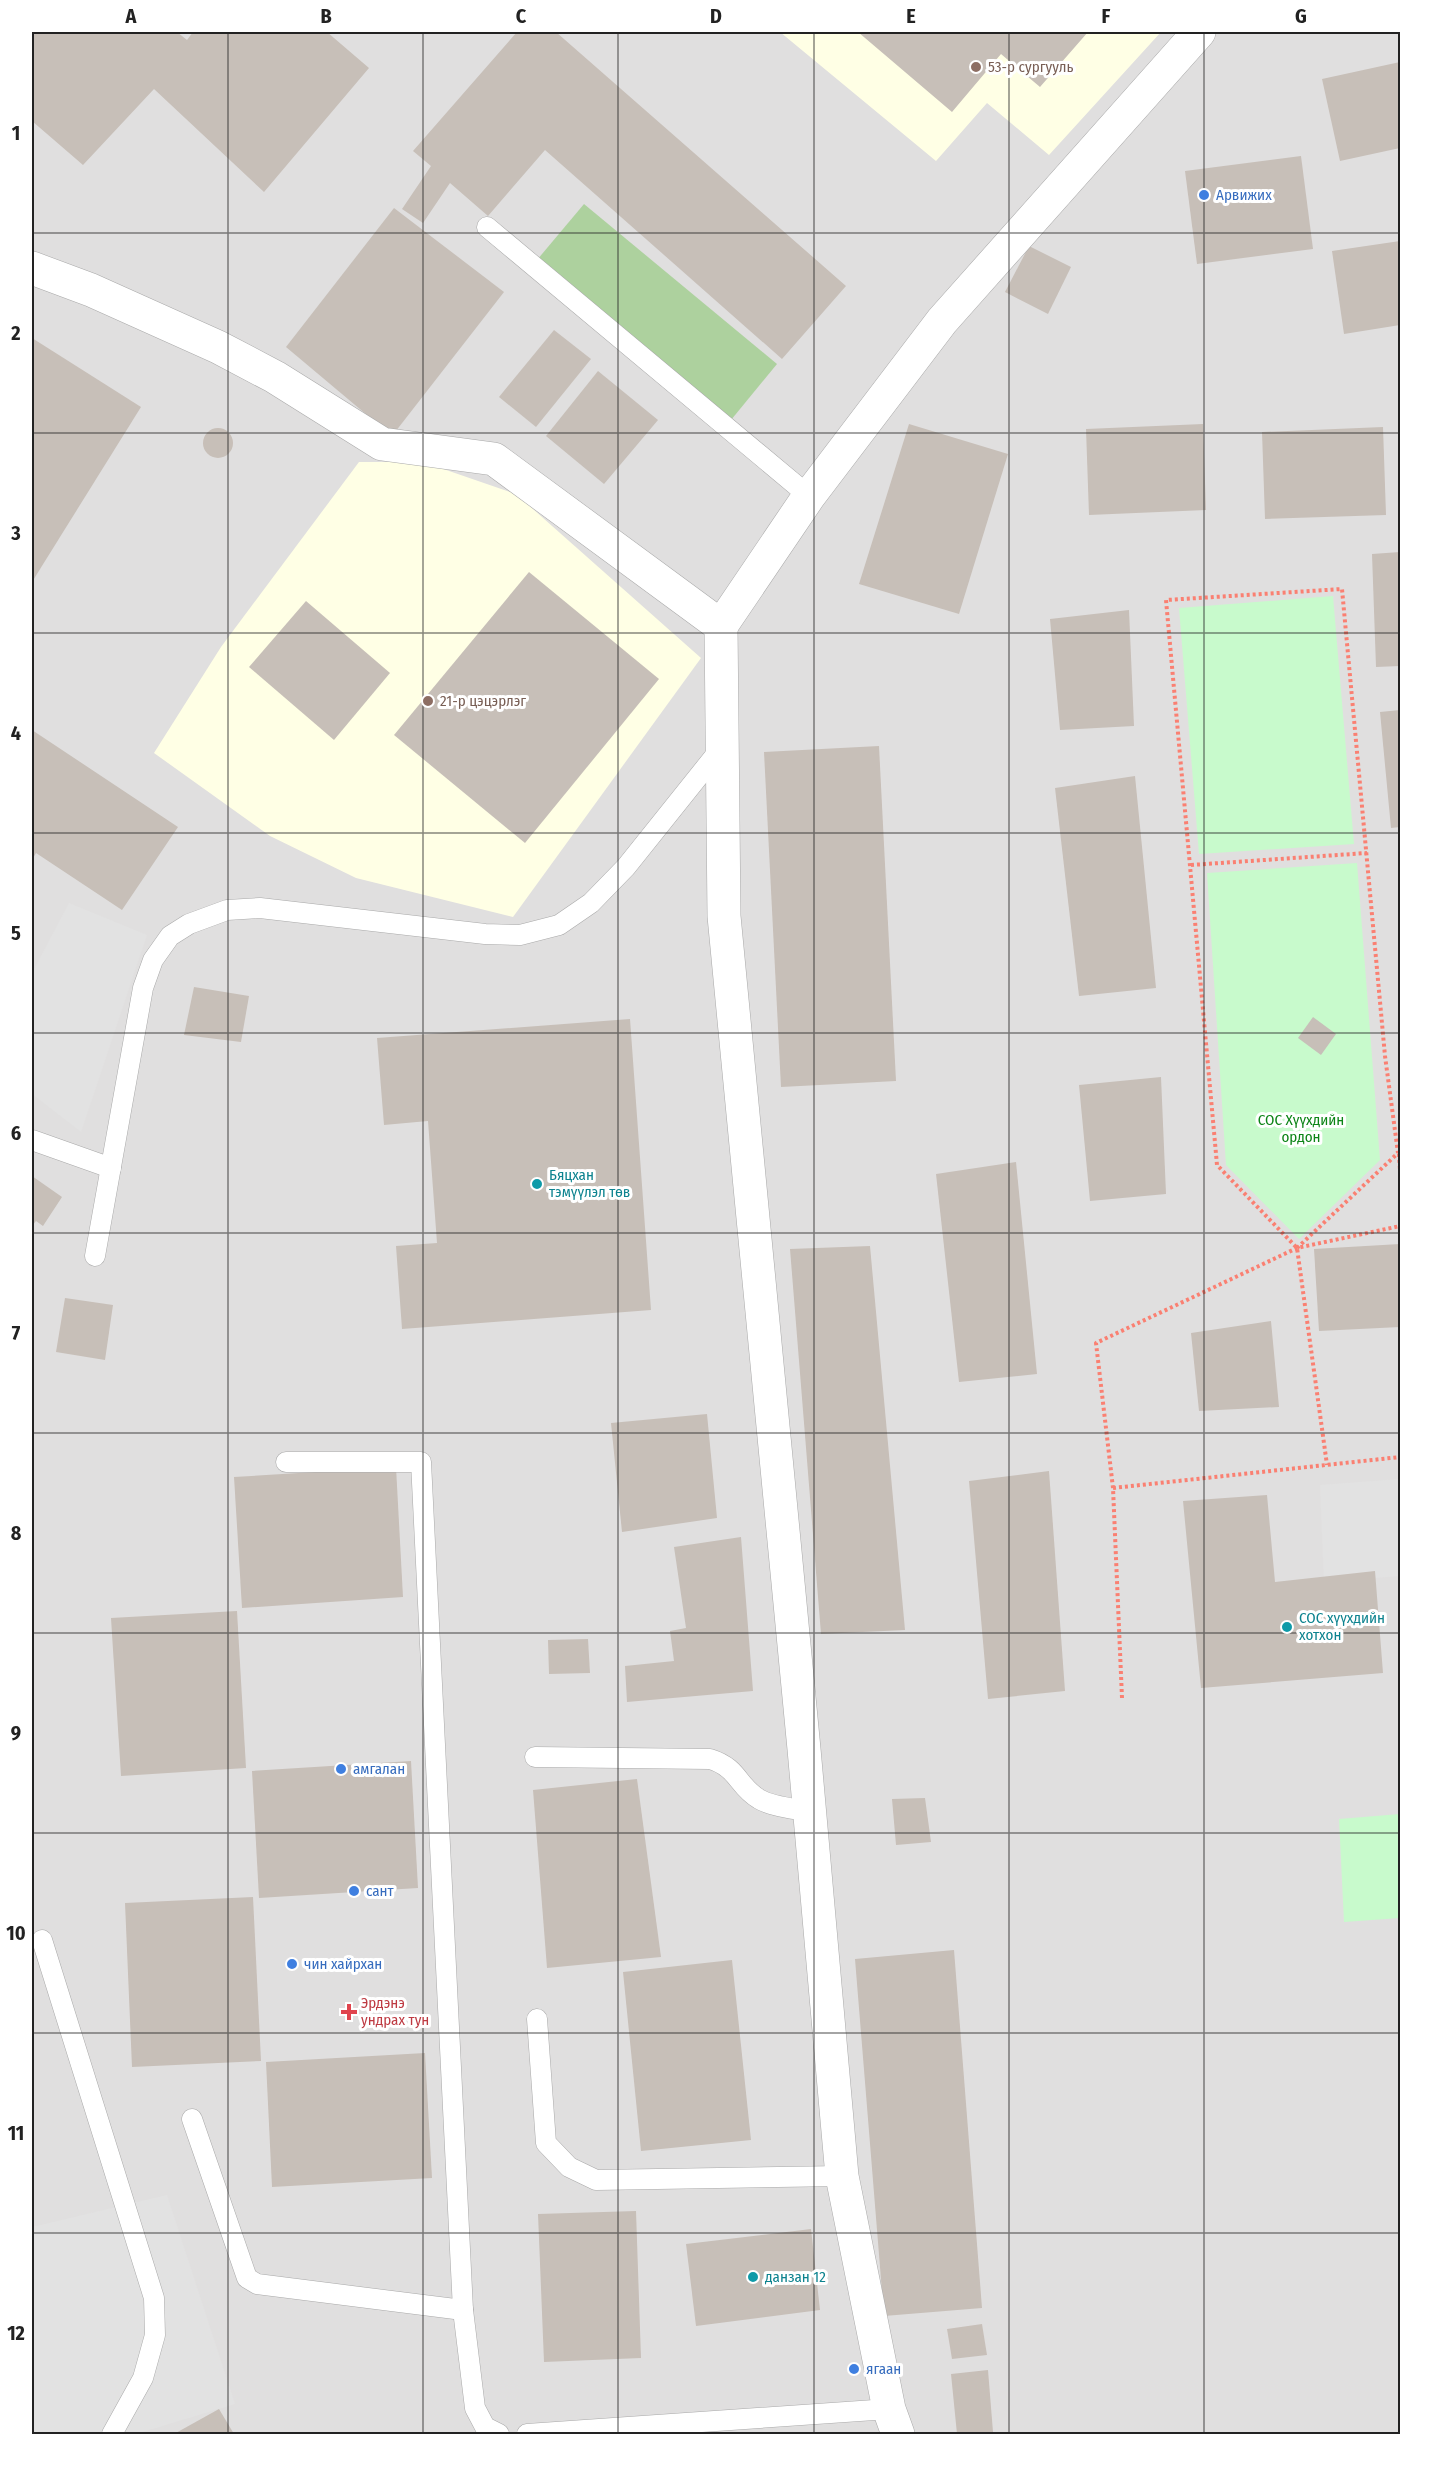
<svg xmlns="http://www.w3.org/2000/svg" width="1432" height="2466" viewBox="0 0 1432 2466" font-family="'Fira Sans Condensed',sans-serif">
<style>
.residential{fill:#e0dfdf}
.education{fill:#ffffe5}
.forest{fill:#add19e}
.park{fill:#c8facc}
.parking{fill:#e2e2e2}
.building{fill:#c7bfb8}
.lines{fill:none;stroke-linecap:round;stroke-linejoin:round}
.lane-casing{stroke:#a9a9a9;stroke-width:21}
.street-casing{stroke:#a9a9a9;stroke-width:34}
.path{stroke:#fa8072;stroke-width:4;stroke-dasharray:3 3;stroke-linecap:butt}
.lane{stroke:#fff;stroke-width:20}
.street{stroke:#fff;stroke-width:33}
.grid{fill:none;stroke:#222;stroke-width:1.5;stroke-opacity:0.55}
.education-dot{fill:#8d6e63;stroke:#fff;stroke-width:2}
.shop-dot{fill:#3f7fe0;stroke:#fff;stroke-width:2}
.culture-dot{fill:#0f9aa8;stroke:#fff;stroke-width:2}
.health-dot{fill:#e0444e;stroke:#fff;stroke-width:2}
.labels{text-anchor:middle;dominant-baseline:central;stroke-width:6;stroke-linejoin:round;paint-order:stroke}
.education-label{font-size:15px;fill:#785e54;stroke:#fff;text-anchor:start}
.shop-label{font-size:15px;fill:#366cbe;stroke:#fff;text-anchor:start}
.park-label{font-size:15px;fill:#0c8416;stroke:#fff}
.culture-label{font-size:15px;fill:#0d838f;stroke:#fff;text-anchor:start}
.health-label{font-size:15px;fill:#be3a42;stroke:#fff;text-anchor:start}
.neatline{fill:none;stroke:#222;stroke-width:2}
.grid-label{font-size:20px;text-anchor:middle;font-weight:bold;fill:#222}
</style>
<rect width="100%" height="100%" fill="#f2efe9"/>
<rect class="residential" x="32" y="32" width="1368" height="2402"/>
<g class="education">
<path d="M 780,32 L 1161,32 L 1049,155 L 987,103 L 936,161 Z"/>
<path d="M 359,462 L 423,462 L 516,494 L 701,658 L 513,917 L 356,878 L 270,836 L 154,753 L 221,647 Z"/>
</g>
<path class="forest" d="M 584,204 L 777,364 L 731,420 L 537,260 Z"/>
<g class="park">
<path d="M 1333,596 L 1354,844 L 1199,854 L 1179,608 Z"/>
<path d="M 1357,863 L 1380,1160 L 1299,1239 L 1226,1165 L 1207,873 Z"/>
<path d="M 1400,1814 L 1400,1918 L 1344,1922 L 1339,1819 Z"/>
</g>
<g class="parking">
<path d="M 69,903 L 147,935 L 81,1132 L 32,1094 L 32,973 Z"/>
<path d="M 1400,1479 L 1400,1576 L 1324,1582 L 1320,1485 Z"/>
<path d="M 167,2195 L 235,2404 L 136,2434 L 32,2434 L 32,2227 Z"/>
</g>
<g class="building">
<path d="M 32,32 L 177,32 L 187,40 L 193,32 L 327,32 L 369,68 L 264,192 L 154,89 L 83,165 L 32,121 Z"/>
<path d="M 517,32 L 556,32 L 846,286 L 782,359 L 545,150 L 488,216 L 450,183 L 423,223 L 402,209 L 431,166 L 413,151 Z"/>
<path d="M 858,32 L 1088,32 L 1040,87 L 1001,54 L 952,112 Z"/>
<path d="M 1400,62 L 1400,148 L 1340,161 L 1322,79 Z"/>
<path d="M 1301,156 L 1313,249 L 1197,264 L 1185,171 Z"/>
<path d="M 394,208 L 504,292 L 392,436 L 286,347 Z"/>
<path d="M 1400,241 L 1400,325 L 1344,334 L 1332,251 Z"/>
<path d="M 1029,246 L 1071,267 L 1048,314 L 1005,292 Z"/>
<path d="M 554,330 L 591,359 L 536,427 L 499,397 Z"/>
<path d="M 32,338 L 141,407 L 32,582 Z"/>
<path d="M 598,371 L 658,420 L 604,484 L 546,436 Z"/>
<path d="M 909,424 L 1008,454 L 959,614 L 859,584 Z"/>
<path d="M 1203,424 L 1206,510 L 1089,515 L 1086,429 Z"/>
<path d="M 1383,427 L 1386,515 L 1265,519 L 1262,432 Z"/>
<circle cx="218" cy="443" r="15"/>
<path d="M 1400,552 L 1400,666 L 1376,667 L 1372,554 Z"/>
<path d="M 529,572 L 659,679 L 525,843 L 394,735 Z"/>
<path d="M 306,601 L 390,673 L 334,740 L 249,667 Z"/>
<path d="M 1129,610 L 1134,726 L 1060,730 L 1050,619 Z"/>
<path d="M 1400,710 L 1400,827 L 1391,828 L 1380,712 Z"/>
<path d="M 32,730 L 178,827 L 122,910 L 36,853 L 32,860 Z"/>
<path d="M 879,746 L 896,1081 L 781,1087 L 764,752 Z"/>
<path d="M 1135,776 L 1156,988 L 1079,996 L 1055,788 Z"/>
<path d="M 194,987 L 249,996 L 241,1042 L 184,1035 Z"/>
<path d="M 1313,1017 L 1336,1034 L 1321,1055 L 1298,1038 Z"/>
<path d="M 630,1019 L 651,1310 L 402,1329 L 396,1246 L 437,1243 L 428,1121 L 384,1125 L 377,1038 Z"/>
<path d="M 1161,1077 L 1166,1194 L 1090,1201 L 1079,1085 Z"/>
<path d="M 1016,1162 L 1037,1374 L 959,1382 L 936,1174 Z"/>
<path d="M 32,1176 L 62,1197 L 43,1226 L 36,1221 L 32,1226 Z"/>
<path d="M 1400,1244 L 1400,1327 L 1319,1331 L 1314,1249 Z"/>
<path d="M 870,1246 L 905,1630 L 821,1634 L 790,1249 Z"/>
<path d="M 65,1298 L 113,1305 L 105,1360 L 56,1352 Z"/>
<path d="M 1271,1321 L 1279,1407 L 1199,1411 L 1191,1333 Z"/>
<path d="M 707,1414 L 717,1518 L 622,1532 L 611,1423 Z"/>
<path d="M 396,1467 L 403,1597 L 242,1608 L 234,1477 Z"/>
<path d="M 1049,1471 L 1065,1691 L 988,1699 L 969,1481 Z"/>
<path d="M 1267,1495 L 1275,1582 L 1375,1571 L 1383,1673 L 1201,1688 L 1183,1501 Z"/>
<path d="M 741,1537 L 753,1691 L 627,1702 L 625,1666 L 674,1661 L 670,1631 L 686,1628 L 674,1547 Z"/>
<path d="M 237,1611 L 246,1768 L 121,1776 L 111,1618 Z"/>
<path d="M 588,1639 L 590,1673 L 549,1674 L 548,1640 Z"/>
<path d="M 411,1761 L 418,1888 L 259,1898 L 252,1771 Z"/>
<path d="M 637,1779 L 661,1957 L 547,1968 L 533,1790 Z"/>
<path d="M 925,1798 L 931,1842 L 896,1845 L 892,1799 Z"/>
<path d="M 253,1897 L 261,2061 L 132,2067 L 125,1903 Z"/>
<path d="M 954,1950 L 982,2308 L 884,2316 L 855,1959 Z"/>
<path d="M 732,1960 L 751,2140 L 641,2151 L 623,1972 Z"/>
<path d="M 425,2053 L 432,2178 L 272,2187 L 266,2062 Z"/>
<path d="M 636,2211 L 641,2358 L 544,2362 L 538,2214 Z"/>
<path d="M 811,2229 L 820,2310 L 696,2326 L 686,2244 Z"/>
<path d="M 982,2324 L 987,2355 L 952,2359 L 947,2329 Z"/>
<path d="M 988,2370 L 993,2432 L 957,2434 L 951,2374 Z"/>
<path d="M 219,2409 L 234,2434 L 174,2434 Z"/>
</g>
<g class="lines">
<g class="lane-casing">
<g id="lane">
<path d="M 487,227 L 809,496"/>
<path d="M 32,1140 L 111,1168"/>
<path d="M 95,1256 L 143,988 L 153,960 L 170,936 L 189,924 L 227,910 L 260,908 L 485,934 L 520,935 L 559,925 L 591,903 L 626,867 L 722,747"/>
<path d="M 286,1462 L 421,1462 L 463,2310 L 475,2408 L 485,2427 L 499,2434"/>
<path d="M 535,1757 L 710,1759 C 739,1768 737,1786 759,1799 C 770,1806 796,1809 810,1812"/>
<path d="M 42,1940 L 154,2298 L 155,2335 L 143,2378 L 112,2434"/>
<path d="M 537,2019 L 546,2143 L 569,2167 L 596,2180 L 842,2176"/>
<path d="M 192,2119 L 247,2278 L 257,2284 L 463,2310"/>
<path d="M 527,2434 L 889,2409"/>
</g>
</g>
<g class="street-casing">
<g id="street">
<path d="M 32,268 L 91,290 L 218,347 L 275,377 L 382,444 L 494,459 L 721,626 L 724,916 L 804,1749 L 842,2176 L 889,2409 L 898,2434"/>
<path d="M 721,626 L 809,496 L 942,321 L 1199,32"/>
</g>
</g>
<g class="path">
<path d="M 1191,865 L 1367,853"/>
<path d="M 1399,1154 L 1400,1170"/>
<path d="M 1297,1248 L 1398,1153 L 1385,1056 L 1342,589 L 1166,600 L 1217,1165 L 1297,1248 L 1327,1465"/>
<path d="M 1113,1488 L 1400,1457"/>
<path d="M 1122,1698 L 1113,1488 L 1096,1343 L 1297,1248 L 1400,1226"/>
</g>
<use href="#lane" class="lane"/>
<use href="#street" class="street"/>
</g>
<path class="grid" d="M 228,32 L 228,2434M 423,32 L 423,2434M 618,32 L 618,2434M 814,32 L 814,2434M 1009,32 L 1009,2434M 1204,32 L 1204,2434M 32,233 L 1400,233M 32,433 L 1400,433M 32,633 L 1400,633M 32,833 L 1400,833M 32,1033 L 1400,1033M 32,1233 L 1400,1233M 32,1433 L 1400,1433M 32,1633 L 1400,1633M 32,1833 L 1400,1833M 32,2033 L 1400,2033M 32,2233 L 1400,2233"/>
<g class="education-dot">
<circle cx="976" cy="67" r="6"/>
<circle cx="428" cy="701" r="6"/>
</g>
<g class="shop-dot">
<circle cx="1204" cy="195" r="6"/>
<circle cx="341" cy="1769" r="6"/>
<circle cx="354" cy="1891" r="6"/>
<circle cx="292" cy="1964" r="6"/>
<circle cx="854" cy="2369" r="6"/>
</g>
<g class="culture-dot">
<circle cx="537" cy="1184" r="6"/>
<circle cx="1287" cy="1627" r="6"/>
<circle cx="753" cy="2277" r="6"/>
</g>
<path class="health-dot" d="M346 2003h6v6h6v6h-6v6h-6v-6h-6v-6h6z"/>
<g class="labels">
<g class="education-label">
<text x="988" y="67">53-р сургууль</text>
<text x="440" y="701">21-р цэцэрлэг</text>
</g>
<g class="shop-label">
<text x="1216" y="195">Арвижих</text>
<text x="353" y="1769">амгалан</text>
<text x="366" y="1891">сант</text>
<text x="304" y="1964">чин хайрхан</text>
<text x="866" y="2369">ягаан</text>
</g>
<g class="park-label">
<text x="1301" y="1120">СОС Хүүхдийн<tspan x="1301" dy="17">ордон</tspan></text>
</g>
<g class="culture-label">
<text x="549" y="1175">Бяцхан<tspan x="549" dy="17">тэмүүлэл төв</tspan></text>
<text x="1299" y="1618">СОС хүүхдийн<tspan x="1299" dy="17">хотхон</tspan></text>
<text x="765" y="2277">данзан 12</text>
</g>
<g class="health-label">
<text x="361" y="2003">Эрдэнэ<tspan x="361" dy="17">ундрах тун</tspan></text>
</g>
</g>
<rect width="1432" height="2466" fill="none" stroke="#ffffff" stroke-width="66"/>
<rect x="33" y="33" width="1366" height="2400" class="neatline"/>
<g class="grid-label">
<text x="131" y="23">A</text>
<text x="326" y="23">B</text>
<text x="521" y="23">C</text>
<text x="716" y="23">D</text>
<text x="911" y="23">E</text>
<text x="1106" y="23">F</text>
<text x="1301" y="23">G</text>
<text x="16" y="140">1</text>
<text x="16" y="340">2</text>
<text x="16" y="540">3</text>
<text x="16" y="740">4</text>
<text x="16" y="940">5</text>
<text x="16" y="1140">6</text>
<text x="16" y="1340">7</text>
<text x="16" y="1540">8</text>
<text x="16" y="1740">9</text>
<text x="16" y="1940">10</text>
<text x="16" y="2140">11</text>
<text x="16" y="2340">12</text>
</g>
</svg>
